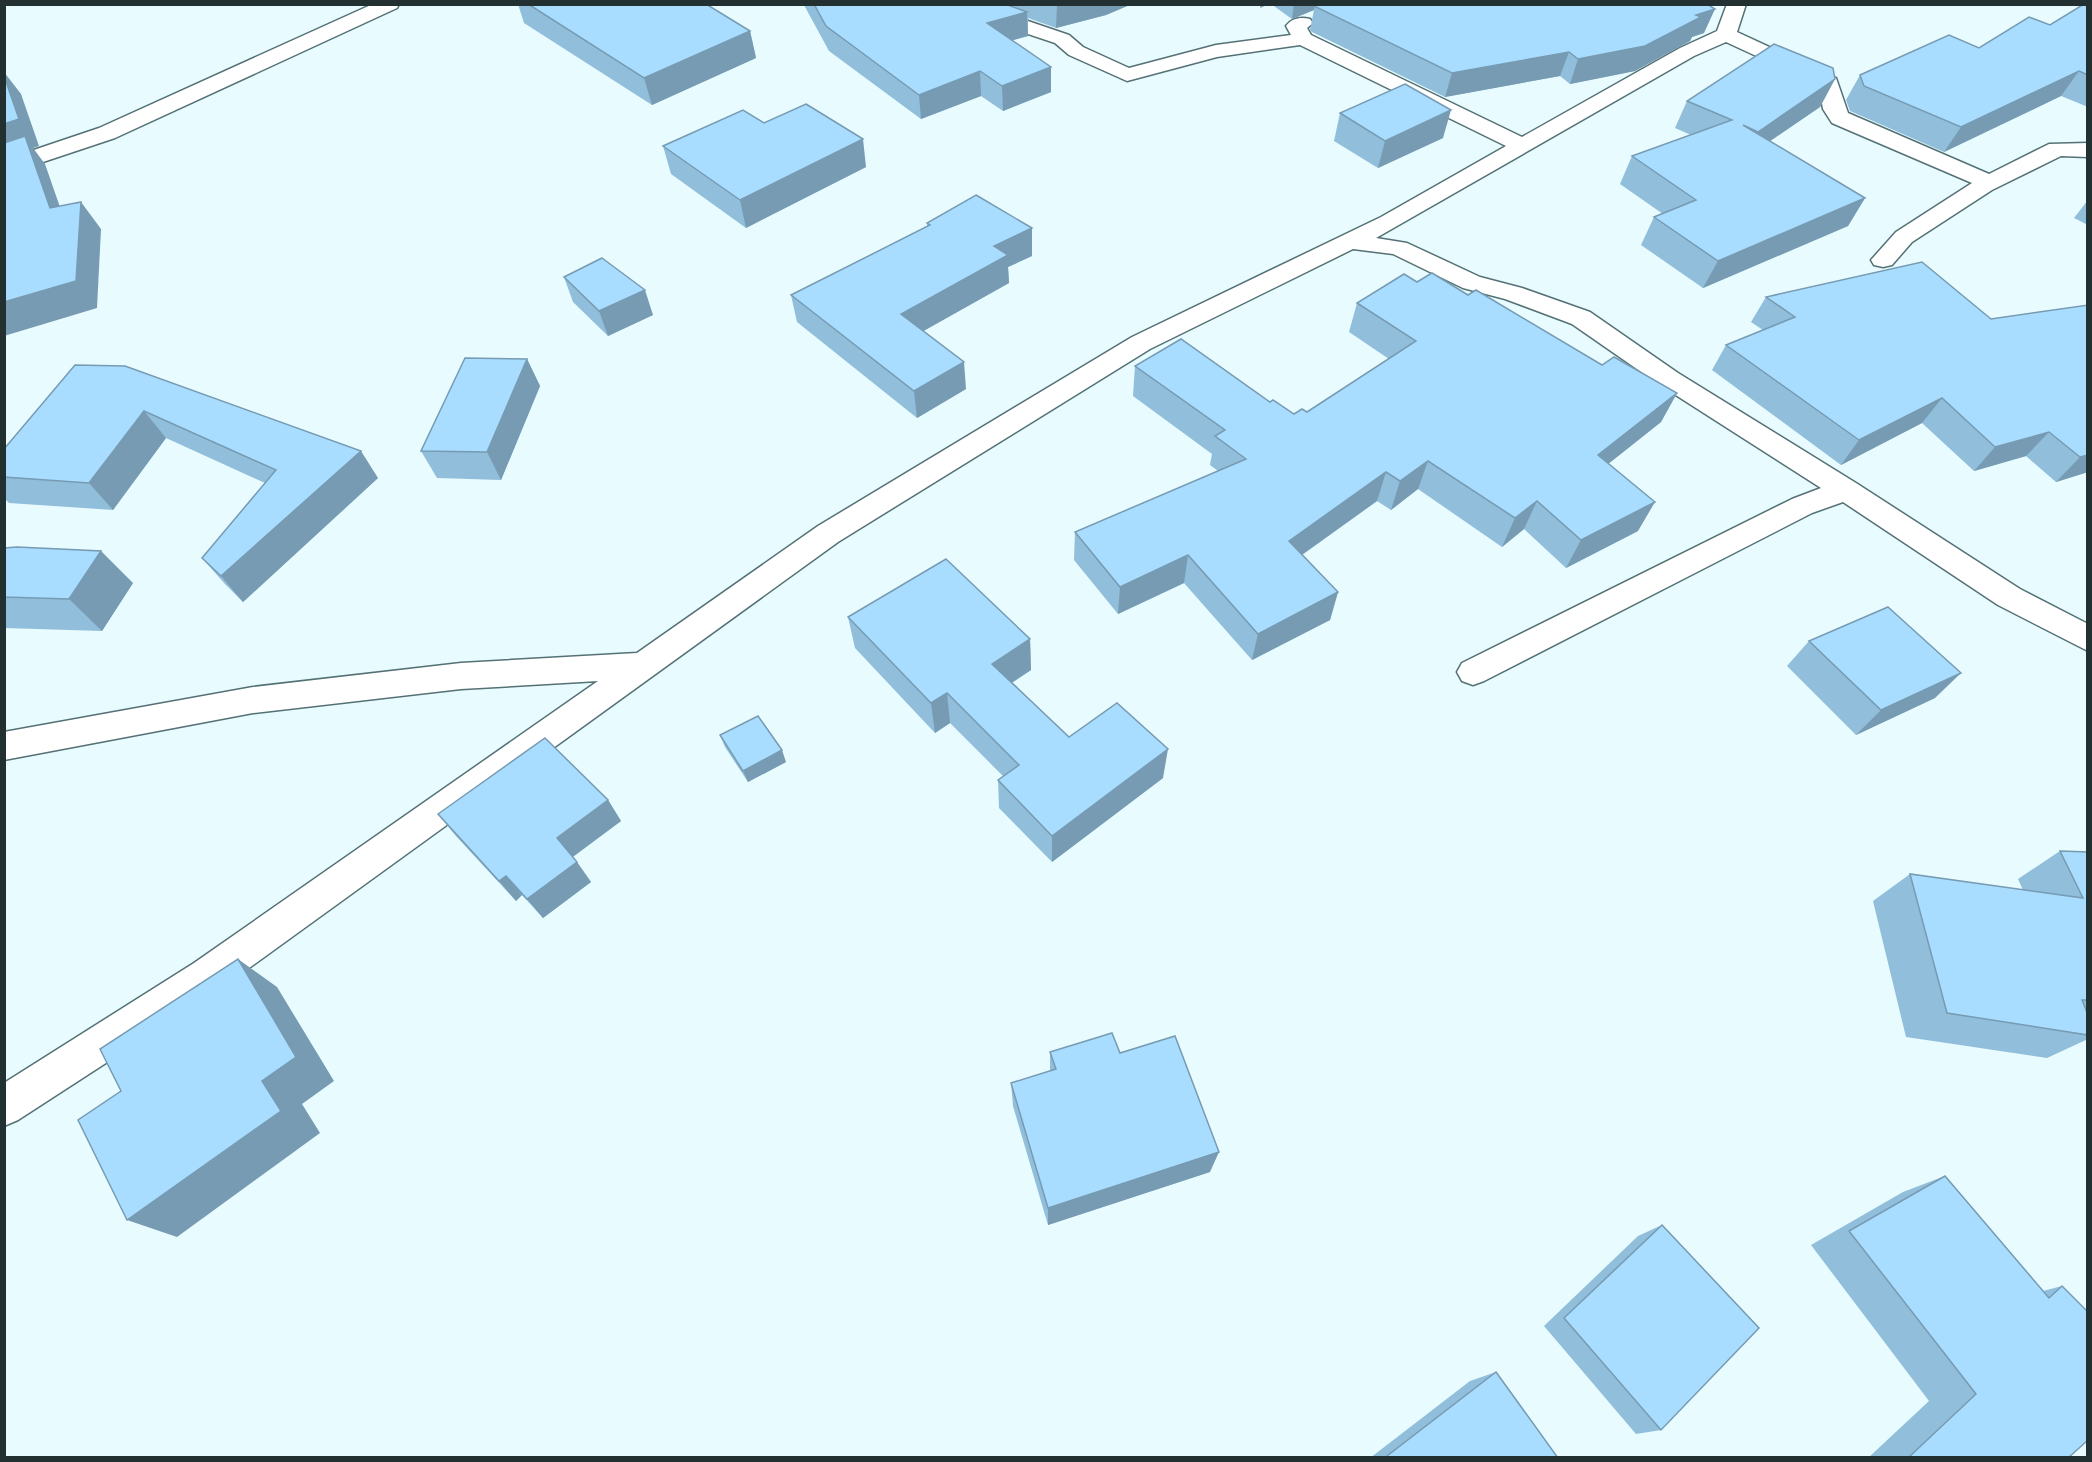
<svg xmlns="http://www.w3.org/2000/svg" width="2092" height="1462" viewBox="0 0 2092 1462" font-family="'Fira Sans',sans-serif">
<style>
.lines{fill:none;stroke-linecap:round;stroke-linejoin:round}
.minor-casing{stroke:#547175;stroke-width:3}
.minor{fill:#fff;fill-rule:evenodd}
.wall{fill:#91bedb}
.shaded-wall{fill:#769bb2}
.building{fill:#a9ddff;stroke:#769bb2;stroke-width:1.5}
</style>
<rect width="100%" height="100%" fill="#e8fbfe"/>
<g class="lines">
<g class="minor-casing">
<g id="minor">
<path d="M 373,4 L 399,4 L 397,8 L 115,138 L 4,175 L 4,160 L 99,128 Z"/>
<path d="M 948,4 L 978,4 L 1069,35 L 1083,47 L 1129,68 L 1216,45 L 1291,35 L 1286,26 C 1292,18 1301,17 1310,19 L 1313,23 L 1307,28 L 1311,35 L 1522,137 L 1680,48 L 1717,31 L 1727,4 L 1746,4 L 1737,32 L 1836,78 L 1848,113 L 1989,174 L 2049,144 L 2088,143 L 2088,157 L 2061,156 L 1992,190 L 1912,242 L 1892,265 L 1883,267 L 1874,265 L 1871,260 L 1896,232 L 1972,183 L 1832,123 L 1823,109 L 1819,85 L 1726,42 L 1694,56 L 1376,238 L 1407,243 L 1480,277 L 1522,288 L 1590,312 L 1678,373 L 1856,483 L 2020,589 L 2088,624 L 2088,651 L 1998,605 L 1843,502 L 1812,513 L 1484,681 L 1473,685 L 1462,681 L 1457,672 L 1462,663 L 1792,499 L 1821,488 L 1660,385 L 1572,324 L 1505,299 L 1463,288 L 1393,254 L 1353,249 L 1150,349 L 838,542 L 220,989 L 18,1120 L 4,1126 L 4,1083 L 194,963 L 598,681 L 461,689 L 253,713 L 4,760 L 4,732 L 253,687 L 461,663 L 637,653 L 818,526 L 1132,337 L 1381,217 L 1506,146 L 1300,45 L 1217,57 L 1127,81 L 1069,55 L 1055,43 L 950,8 Z"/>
</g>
</g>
<use href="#minor" class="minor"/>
</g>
<g class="wall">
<path d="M 518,4 L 706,4 L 750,31 L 756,58 L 652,105 L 524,23 Z"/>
<path d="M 1132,4 L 1106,15 L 1056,28 L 1028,18 L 1028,36 L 1013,40 L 1051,92 L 1003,111 L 981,96 L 921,119 L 829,51 L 804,5 Z"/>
<path d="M 1271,4 L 1707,4 L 1704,33 L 1692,37 L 1690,41 L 1635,71 L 1570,84 L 1560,76 L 1445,97 L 1312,32 L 1310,30 L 1314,10 L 1292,19 Z"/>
<path d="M 2088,4 L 2088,107 L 2061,96 L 1944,152 L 1850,111 L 1846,100 L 1860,75 L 1979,48 L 2050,25 Z"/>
<path d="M 1835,79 L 1820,107 L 1770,141 L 1865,198 L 1848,226 L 1703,288 L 1641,245 L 1654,217 L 1663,214 L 1620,184 L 1632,156 L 1691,135 L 1675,128 L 1687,101 Z"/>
<path d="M 1340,113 L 1443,138 L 1378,168 L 1334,141 Z"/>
<path d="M 663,146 L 866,167 L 746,228 L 671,174 Z"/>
<path d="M 2088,200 L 2088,225 L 2074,218 Z"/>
<path d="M 927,223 L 1032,256 L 1008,267 L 1009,283 L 923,331 L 966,389 L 917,418 L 797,322 L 791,295 L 927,226 Z"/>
<path d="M 564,277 L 653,315 L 608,336 L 573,302 Z"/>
<path d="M 1417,282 L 1468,295 L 1602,365 L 1677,393 L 1661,422 L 1608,464 L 1638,531 L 1566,568 L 1524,529 L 1502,547 L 1418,489 L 1391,510 L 1377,501 L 1302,555 L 1338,592 L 1330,620 L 1252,660 L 1184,583 L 1118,614 L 1074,560 L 1075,532 L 1218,471 L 1210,465 L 1212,454 L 1133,396 L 1135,366 L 1294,414 L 1307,412 L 1389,359 L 1349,332 L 1357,303 Z"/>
<path d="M 1766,297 L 1991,319 L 2088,305 L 2088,472 L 2056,482 L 2026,456 L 1974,471 L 1922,423 L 1841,465 L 1712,370 L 1726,345 L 1763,330 L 1751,322 Z"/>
<path d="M 527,359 L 540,386 L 501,480 L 437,478 L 421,451 Z"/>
<path d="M 75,365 L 378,478 L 243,602 L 225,584 L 202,558 L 265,483 L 166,438 L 113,510 L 9,503 L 4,498 L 4,449 Z"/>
<path d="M 4,548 L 133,583 L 102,631 L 4,628 Z"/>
<path d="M 848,617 L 1030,639 L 1031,670 L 1012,683 L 1069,737 L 1163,778 L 1052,862 L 999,808 L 998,780 L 1003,776 L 950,723 L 935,733 L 855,648 Z"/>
<path d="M 1809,641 L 1935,698 L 1856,735 L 1787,666 Z"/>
<path d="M 720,735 L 786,762 L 748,782 L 725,747 Z"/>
<path d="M 608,800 L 621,821 L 573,857 L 591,882 L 543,918 L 522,895 L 516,901 L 455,835 L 438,814 Z"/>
<path d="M 2060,851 L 2088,852 L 2088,1039 L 2047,1058 L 1906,1037 L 1873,901 L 1910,874 L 2023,890 L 2018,879 Z"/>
<path d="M 1050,1052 L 1120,1053 L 1210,1172 L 1048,1225 L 1013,1106 L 1011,1083 L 1050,1071 Z"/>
<path d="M 1945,1176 L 2043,1291 L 2062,1286 L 2068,1458 L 1868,1458 L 1929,1401 L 1811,1245 L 1903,1192 Z"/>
<path d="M 1662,1225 L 1661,1430 L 1636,1434 L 1544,1326 L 1638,1236 Z"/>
<path d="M 1496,1372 L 1558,1458 L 1370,1458 L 1470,1381 Z"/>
</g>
<g class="shaded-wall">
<path d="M 1057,4 L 1132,4 L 1106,15 L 1056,28 Z"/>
<path d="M 1261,4 L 1269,4 L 1260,8 Z"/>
<path d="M 1294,4 L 1328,4 L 1315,6 L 1314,10 L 1292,19 Z"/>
<path d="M 1715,9 L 1704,33 L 1692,37 L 1690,41 L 1635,71 L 1570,84 L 1578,59 L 1696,15 Z"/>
<path d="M 1027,12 L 1028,36 L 988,47 L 987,23 Z"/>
<path d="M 750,31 L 756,58 L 652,105 L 644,78 Z"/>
<path d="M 1569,52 L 1560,76 L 1445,97 L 1452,73 Z"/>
<path d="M 1051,67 L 1051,92 L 1003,111 L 1002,86 Z"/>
<path d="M 980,71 L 981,96 L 921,119 L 919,95 Z"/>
<path d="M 2079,71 L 2061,96 L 1944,152 L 1961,127 Z"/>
<path d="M 4,72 L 21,94 L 39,146 L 33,148 L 45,164 L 70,236 L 50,208 L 4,158 Z"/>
<path d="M 1835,79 L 1820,107 L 1744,159 L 1758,132 Z"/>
<path d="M 1451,110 L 1443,138 L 1378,168 L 1385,141 Z"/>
<path d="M 863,139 L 866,167 L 746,228 L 740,200 Z"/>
<path d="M 1865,198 L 1848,226 L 1703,288 L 1718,261 Z"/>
<path d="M 81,202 L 101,229 L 97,308 L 4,336 L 4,302 Z"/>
<path d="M 1032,228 L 1032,256 L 1008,267 L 1009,283 L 904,342 L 901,314 L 994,246 Z"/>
<path d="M 645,290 L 653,315 L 608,336 L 599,311 Z"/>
<path d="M 527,359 L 540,386 L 501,480 L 487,452 Z"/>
<path d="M 964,362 L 966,389 L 917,418 L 914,391 Z"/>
<path d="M 1677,393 L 1661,422 L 1583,484 L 1598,455 Z"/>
<path d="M 1942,398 L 1922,423 L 1841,465 L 1859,440 Z"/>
<path d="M 144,411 L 166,438 L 113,510 L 89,483 Z"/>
<path d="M 2049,432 L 2026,456 L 1974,471 L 1995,447 Z"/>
<path d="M 361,451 L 378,478 L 243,602 L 221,576 Z"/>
<path d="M 2088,455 L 2088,472 L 2056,482 L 2080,457 Z"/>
<path d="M 1428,461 L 1418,489 L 1391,510 L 1400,481 Z"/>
<path d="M 1386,472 L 1377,501 L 1282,569 L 1289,541 Z"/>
<path d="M 1537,501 L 1524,529 L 1502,547 L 1515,518 Z"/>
<path d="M 1655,502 L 1638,531 L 1566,568 L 1581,540 Z"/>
<path d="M 101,551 L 133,583 L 102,631 L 69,599 Z"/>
<path d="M 1188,555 L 1184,583 L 1118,614 L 1120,587 Z"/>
<path d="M 1338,592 L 1330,620 L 1252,660 L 1258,634 Z"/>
<path d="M 1030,639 L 1031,670 L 994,694 L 992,664 Z"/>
<path d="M 1961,673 L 1935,698 L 1856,735 L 1881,710 Z"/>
<path d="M 947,693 L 950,723 L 935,733 L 931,703 Z"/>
<path d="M 1168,749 L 1163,778 L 1052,862 L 1052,836 Z"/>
<path d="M 782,750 L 786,762 L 748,782 L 743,771 Z"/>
<path d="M 608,800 L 621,821 L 571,858 L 557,838 Z"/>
<path d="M 577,862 L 591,882 L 543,918 L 527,899 Z"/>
<path d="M 506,876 L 522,895 L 516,901 L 499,881 Z"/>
<path d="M 238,959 L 277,987 L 334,1081 L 302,1104 L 320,1133 L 177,1237 L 127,1220 L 262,1081 Z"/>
<path d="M 1219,1152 L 1210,1172 L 1048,1225 L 1048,1208 Z"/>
</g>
<g class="building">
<path d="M 528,4 L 706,4 L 750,31 L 644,78 Z"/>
<path d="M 814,4 L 1005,4 L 1027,12 L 987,23 L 1051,67 L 1002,86 L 980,71 L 919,95 L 826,26 Z"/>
<path d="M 1318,4 L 1707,4 L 1715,9 L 1696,15 L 1701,17 L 1645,46 L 1578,59 L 1569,52 L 1452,73 L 1316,7 L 1315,6 Z"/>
<path d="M 2084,4 L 2088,4 L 2088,75 L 2079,71 L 1961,127 L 1864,86 L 1860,75 L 1949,35 L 1979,48 L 2029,17 L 2050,25 Z"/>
<path d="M 1774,44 L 1833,68 L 1835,79 L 1758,132 L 1743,125 L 1865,198 L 1718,261 L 1654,217 L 1696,200 L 1632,156 L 1732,120 L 1687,101 Z"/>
<path d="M 4,76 L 19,119 L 4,124 Z"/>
<path d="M 1405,84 L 1451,110 L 1385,141 L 1340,113 Z"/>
<path d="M 806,104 L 863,139 L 740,200 L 663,146 L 743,110 L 764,123 Z"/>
<path d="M 25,136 L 50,208 L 81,202 L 76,281 L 4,302 L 4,143 Z"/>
<path d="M 976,195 L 1032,228 L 994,246 L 1008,255 L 901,314 L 964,362 L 914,391 L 791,295 L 930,225 L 927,223 Z"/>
<path d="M 602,258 L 645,290 L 599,311 L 564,277 Z"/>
<path d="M 1922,262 L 1991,319 L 2088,305 L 2088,455 L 2080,457 L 2049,432 L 1995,447 L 1942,398 L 1859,440 L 1726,345 L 1795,317 L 1766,297 Z"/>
<path d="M 1432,273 L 1468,295 L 1476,290 L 1602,365 L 1614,357 L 1677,393 L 1598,455 L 1655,502 L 1581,540 L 1537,501 L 1515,518 L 1428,461 L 1400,481 L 1386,472 L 1289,541 L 1338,592 L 1258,634 L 1188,555 L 1120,587 L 1075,532 L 1246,459 L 1215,436 L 1225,430 L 1135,366 L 1181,339 L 1270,402 L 1273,400 L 1294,414 L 1302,409 L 1307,412 L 1416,341 L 1357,303 L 1404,274 L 1417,282 Z"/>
<path d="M 465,358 L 527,359 L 487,452 L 421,451 Z"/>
<path d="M 75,365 L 125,366 L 361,451 L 221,576 L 202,558 L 276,470 L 144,411 L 89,483 L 4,477 L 4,449 Z"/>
<path d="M 17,547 L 101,551 L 69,599 L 4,597 L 4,548 Z"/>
<path d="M 946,559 L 1030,639 L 992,664 L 1069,737 L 1117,703 L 1168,749 L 1052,836 L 998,780 L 1019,765 L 947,693 L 931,703 L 848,617 Z"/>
<path d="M 1888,607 L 1961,673 L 1881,710 L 1809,641 Z"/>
<path d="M 758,716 L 782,750 L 743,771 L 720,735 Z"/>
<path d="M 545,738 L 608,800 L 557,838 L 577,862 L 527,899 L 506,876 L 499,881 L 438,814 Z"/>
<path d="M 2060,851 L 2088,852 L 2088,1000 L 2082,1000 L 2088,1015 L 2088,1035 L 1947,1013 L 1910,874 L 2083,898 Z"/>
<path d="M 238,959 L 296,1057 L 262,1081 L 281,1111 L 127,1220 L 78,1120 L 121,1091 L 100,1049 Z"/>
<path d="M 1112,1033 L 1120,1053 L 1175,1036 L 1219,1152 L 1048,1208 L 1011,1083 L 1056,1069 L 1050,1052 Z"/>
<path d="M 1945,1176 L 2049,1298 L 2062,1286 L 2088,1312 L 2088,1440 L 2068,1458 L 1908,1458 L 1976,1394 L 1849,1231 Z"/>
<path d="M 1662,1225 L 1759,1328 L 1661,1430 L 1564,1318 Z"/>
<path d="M 1496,1372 L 1558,1458 L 1388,1458 L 1387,1456 Z"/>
</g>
<rect width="2092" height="1462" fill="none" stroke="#233032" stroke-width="12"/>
</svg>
